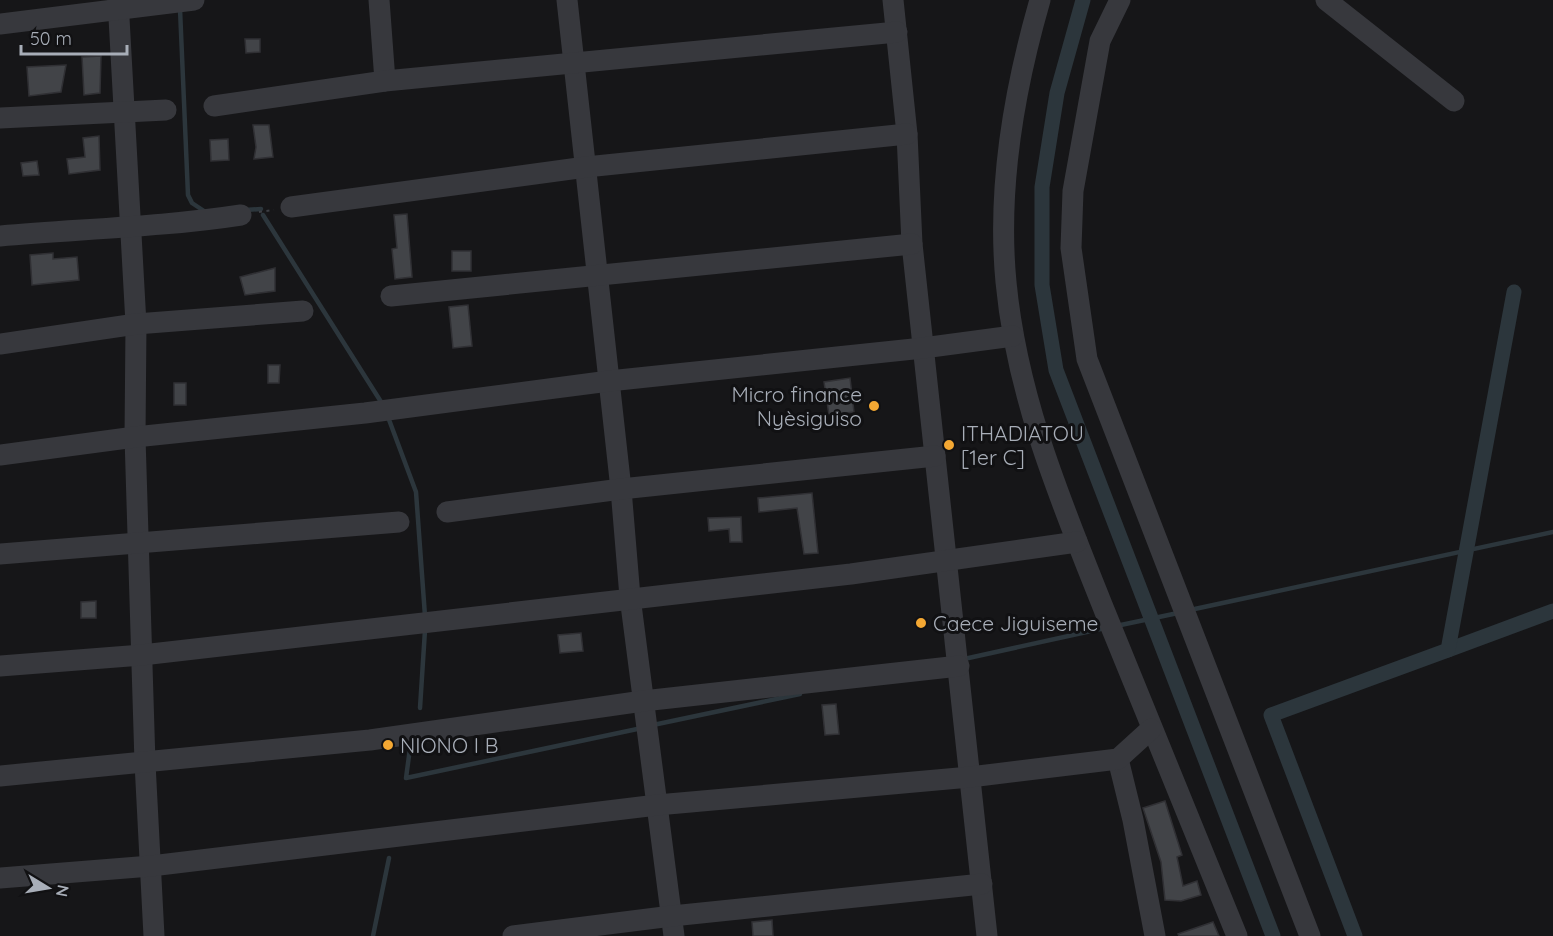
<svg xmlns="http://www.w3.org/2000/svg" width="1553" height="936" viewBox="0 0 1553 936" font-family="Quicksand,sans-serif">
<style>
.lines{fill:none;stroke-linecap:round;stroke-linejoin:round}
.stream{stroke:#2c363c;stroke-width:4.5}
.canal{stroke:#2c363c;stroke-width:15}
.building{fill:#424448;stroke:#303034;stroke-width:1.5}
.path{stroke:#3d3f44;stroke-width:2;stroke-dasharray:3 4.5;stroke-linecap:butt}
.minor{stroke:#37383d;stroke-width:21}
.poi-dot{fill:#f4a833;stroke:#111113;stroke-width:2}
.labels{text-anchor:middle;dominant-baseline:central;stroke-width:6;stroke-linejoin:round;paint-order:stroke}
.poi-label{font-size:21px;fill:#a8aeb8;stroke:#111113;text-anchor:start}
</style>
<rect width="100%" height="100%" fill="#161618"/>
<g class="lines">
<g class="stream">
<path d="M 180,9 L 188,195 L 192,203 L 204,211"/>
<path d="M 245,210 L 261,209"/>
<path d="M 263,215 L 383,405"/>
<path d="M 388,417 L 416,492 L 425,616"/>
<path d="M 1190,610 L 1553,532"/>
<path d="M 1116,626 L 1178,613"/>
<path d="M 964,659 L 1105,628"/>
<path d="M 420,708 L 425,630"/>
<path d="M 653,725 L 800,694"/>
<path d="M 411,741 L 406,778 L 642,728"/>
<path d="M 373,936 L 389,858"/>
</g>
<g class="canal">
<path d="M 1083,0 L 1057,93 L 1042,187 L 1042,285 L 1056,370 L 1273,936"/>
<path d="M 1448,650 L 1553,611"/>
<path d="M 1355,936 L 1271,715 L 1448,650 L 1514,292"/>
</g>
</g>
<g class="building">
<path d="M 245,39 L 260,39 L 260,52 L 246,53 Z"/>
<path d="M 101,56 L 100,93 L 84,95 L 82,57 Z"/>
<path d="M 66,65 L 61,92 L 29,96 L 27,67 Z"/>
<path d="M 253,125 L 269,125 L 273,157 L 254,159 L 256,147 Z"/>
<path d="M 99,136 L 100,170 L 69,174 L 67,159 L 85,157 L 83,138 Z"/>
<path d="M 228,139 L 229,160 L 211,161 L 210,140 Z"/>
<path d="M 37,161 L 39,175 L 23,176 L 21,163 Z"/>
<path d="M 407,214 L 412,277 L 395,279 L 392,249 L 397,248 L 394,215 Z"/>
<rect x="452" y="251" width="19" height="20"/>
<path d="M 53,253 L 53,259 L 77,257 L 79,280 L 32,285 L 30,255 Z"/>
<path d="M 275,268 L 275,291 L 245,295 L 240,277 Z"/>
<path d="M 468,305 L 472,346 L 453,348 L 449,307 Z"/>
<path d="M 268,365 L 280,365 L 279,383 L 268,383 Z"/>
<path d="M 850,378 L 854,412 L 829,415 L 824,382 Z"/>
<rect x="174" y="383" width="12" height="22"/>
<path d="M 812,493 L 818,553 L 804,554 L 797,508 L 759,512 L 758,498 Z"/>
<path d="M 741,517 L 742,542 L 730,542 L 729,529 L 709,531 L 708,518 Z"/>
<path d="M 96,601 L 96,618 L 81,618 L 81,602 Z"/>
<path d="M 581,633 L 583,651 L 560,653 L 558,635 Z"/>
<path d="M 836,704 L 839,734 L 825,735 L 822,705 Z"/>
<path d="M 1165,801 L 1182,855 L 1177,857 L 1183,886 L 1197,881 L 1201,895 L 1181,901 L 1165,900 L 1161,862 L 1143,808 Z"/>
<path d="M 772,920 L 773,936 L 753,936 L 752,922 Z"/>
<path d="M 1213,922 L 1219,936 L 1179,936 L 1178,934 Z"/>
</g>
<g class="lines">
<path class="path" d="M 259,212 L 274,210"/>
<g class="minor">
<path d="M 118,0 L 136,324 L 135,437 L 145,763 L 154,936"/>
<path d="M 379,0 L 385,81"/>
<path d="M 567,0 L 621,489 L 630,597 L 674,936"/>
<path d="M 893,0 L 907,134 L 912,244 L 987,936"/>
<path d="M 1040,0 C 1014,90 997,188 1006,282 C 1017,399 1062,504 1105,612 C 1148,720 1192,828 1237,936"/>
<path d="M 1120,0 L 1100,41 L 1073,191 L 1071,248 L 1087,359 L 1310,936"/>
<path d="M 1326,0 L 1454,101"/>
<path d="M 0,24 L 194,0"/>
<path d="M 214,106 L 385,81 L 897,32"/>
<path d="M 0,118 L 166,110"/>
<path d="M 291,207 L 586,167 L 907,134"/>
<path d="M 0,236 C 79,229 163,227 241,215"/>
<path d="M 391,296 L 912,244"/>
<path d="M 0,344 L 136,324 L 303,311"/>
<path d="M 0,455 L 135,437 L 365,413 L 609,381 L 923,348 L 1013,336"/>
<path d="M 447,512 L 621,489 L 935,456"/>
<path d="M 0,554 L 399,522"/>
<path d="M 0,666 L 142,655 L 851,574 L 1077,542"/>
<path d="M 1118,759 L 1133,820 L 1155,936"/>
<path d="M 0,776 L 370,740 L 643,701 L 959,666"/>
<path d="M 0,878 L 151,866 L 657,805 L 970,777 L 1118,759 L 1151,729"/>
<path d="M 513,936 L 672,916 L 982,884"/>
</g>
</g>
<g class="poi-dot">
<circle cx="874" cy="406" r="6"/>
<circle cx="949" cy="445" r="6"/>
<circle cx="921" cy="623" r="6"/>
<circle cx="388" cy="745" r="6"/>
</g>
<g class="labels">
<g class="poi-label">
<text x="862" y="394" text-anchor="end">Micro finance<tspan x="862" dy="24">Nyèsiguiso</tspan></text>
<text x="961" y="433">ITHADIATOU<tspan x="961" dy="24">[1er C]</tspan></text>
<text x="933" y="623">Caece Jiguiseme</text>
<text x="400" y="745">NIONO I B</text>
</g>
</g>
<g transform="translate(48 888) rotate(101)" stroke="#111113" stroke-width="4.5" paint-order="stroke">
<path d="M0-4.5L10 22L0 15L-10 22Z" fill="#a8aeb8"/>
<text y="-9" font-size="16" font-weight="bold" text-anchor="middle" fill="#a8aeb8">N</text>
</g>
<path d="M21 45v9h106v-9" fill="none" stroke="#a8aeb8" stroke-width="3"/>
<text x="30" y="45" font-size="18" fill="#a8aeb8" stroke="#111113" stroke-width="4.5" paint-order="stroke">50 m</text>
</svg>
